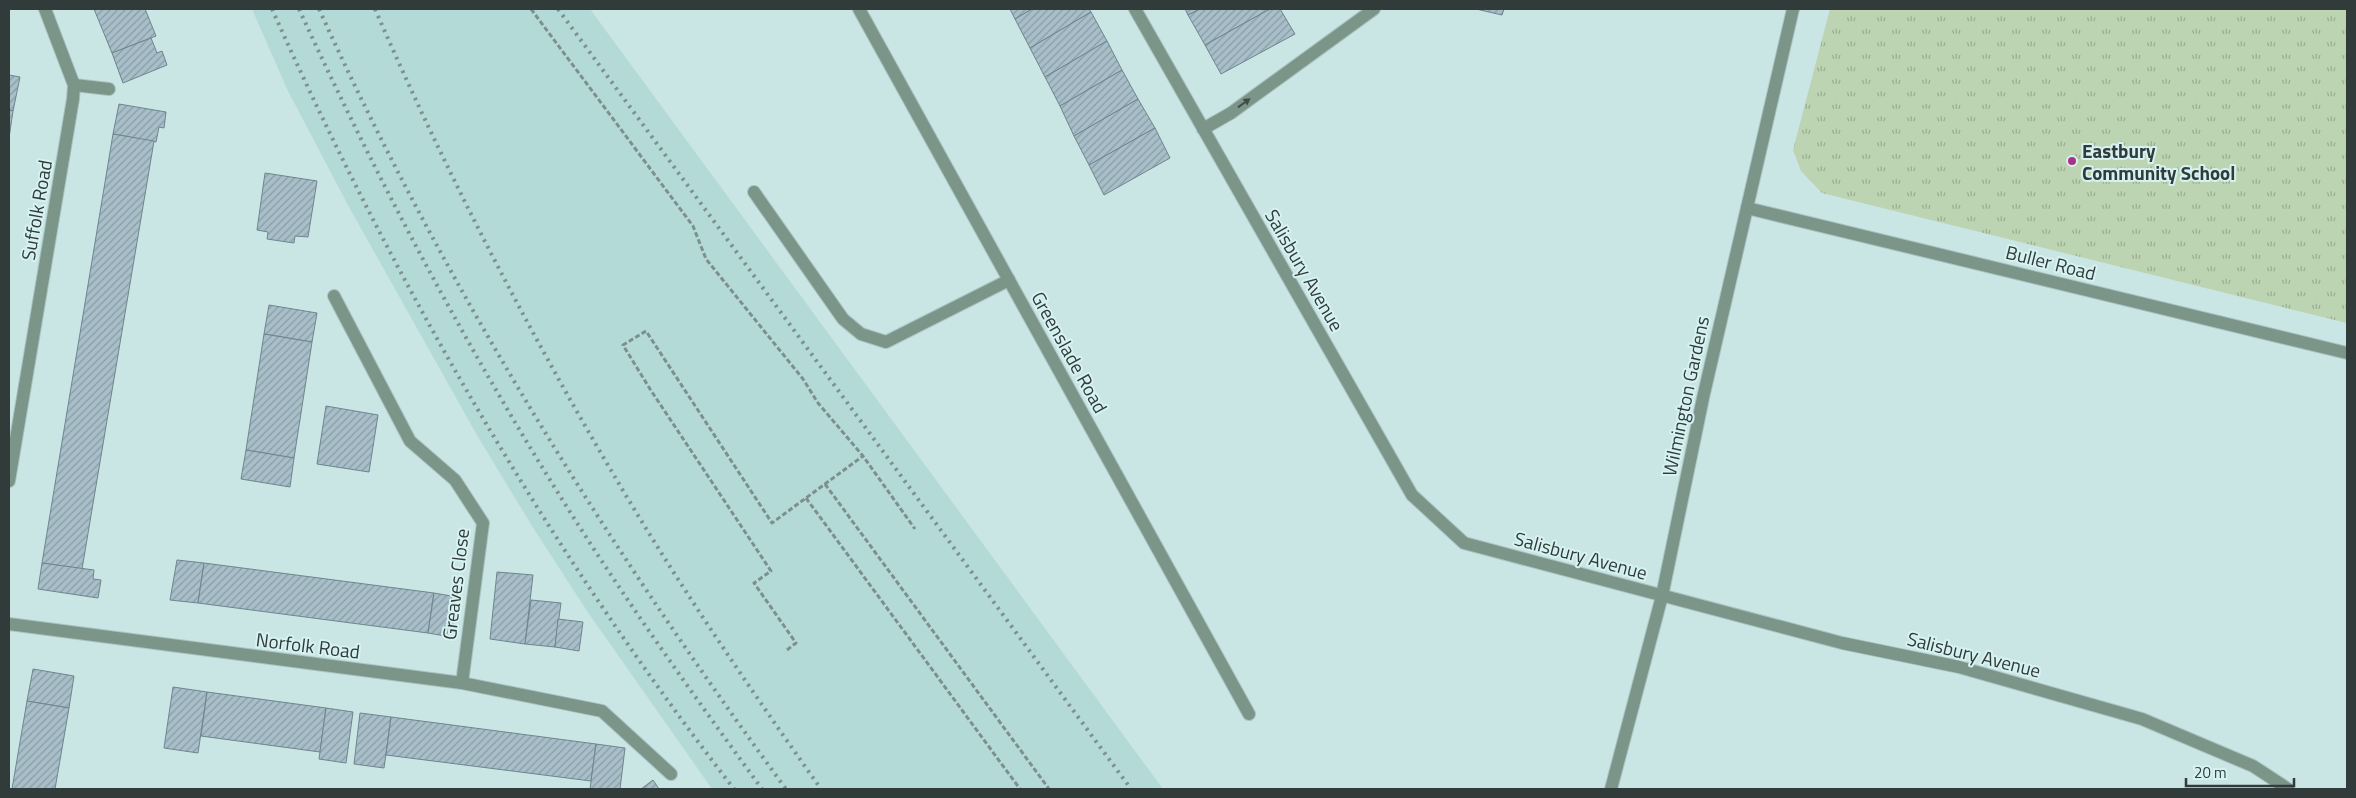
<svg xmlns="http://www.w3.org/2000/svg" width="2356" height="798" viewBox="0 0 2356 798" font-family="'Titillium Web',sans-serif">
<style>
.built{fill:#b4dad8}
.grass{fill:url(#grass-tufts)}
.building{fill:url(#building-hatch);stroke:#6e858e}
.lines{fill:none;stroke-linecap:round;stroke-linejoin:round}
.minor-casing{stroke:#aac3c2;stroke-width:14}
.path{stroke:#7c908f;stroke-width:3;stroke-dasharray:5 2.5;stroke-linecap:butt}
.minor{stroke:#7b9589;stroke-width:12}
.rail{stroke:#7d9190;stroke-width:4;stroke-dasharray:2.5 5;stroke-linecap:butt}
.oneway{fill:#3f4d4a}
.poi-dot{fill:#a93288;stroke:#d6f2f1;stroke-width:2}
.labels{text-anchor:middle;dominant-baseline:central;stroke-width:4;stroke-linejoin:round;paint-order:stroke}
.poi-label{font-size:19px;font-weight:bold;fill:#303b3a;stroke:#d6f2f1;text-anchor:start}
.street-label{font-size:19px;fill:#303b3a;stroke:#d6f2f1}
</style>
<defs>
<pattern id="grass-tufts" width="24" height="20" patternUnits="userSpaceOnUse" patternTransform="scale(1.25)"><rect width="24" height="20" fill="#bdd4b2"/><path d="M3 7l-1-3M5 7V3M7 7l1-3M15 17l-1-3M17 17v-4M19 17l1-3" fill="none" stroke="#9aad92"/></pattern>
<pattern id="building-hatch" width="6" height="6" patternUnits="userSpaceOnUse" patternTransform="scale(1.25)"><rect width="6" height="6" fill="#a8bfc9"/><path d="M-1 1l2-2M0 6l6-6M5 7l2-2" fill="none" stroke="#899ca4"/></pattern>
</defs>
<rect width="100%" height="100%" fill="#c9e5e4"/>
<path class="built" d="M 252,9 L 590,9 L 1163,789 L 712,789 L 587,611 L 532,526 L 478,437 L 349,207 L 287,89 Z"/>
<path class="grass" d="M 1830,9 L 2347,9 L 2347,323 L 1822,193 L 1801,171 L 1793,150 Z"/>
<g class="building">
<path d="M 94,9 L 145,9 L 156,36 L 112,53 Z"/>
<path d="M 1010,9 L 1032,9 L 1015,19 Z"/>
<path d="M 1032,9 L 1089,9 L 1091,12 L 1030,48 L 1015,19 Z"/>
<path d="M 1185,9 L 1200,9 L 1188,15 Z"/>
<path d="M 1200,9 L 1270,9 L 1205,45 L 1188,15 Z"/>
<path d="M 1270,9 L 1280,9 L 1295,34 L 1221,74 L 1205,45 Z"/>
<path d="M 1476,9 L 1504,9 L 1502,15 Z"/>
<path d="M 1091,12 L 1107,41 L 1045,77 L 1030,48 Z"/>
<path d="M 151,38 L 157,53 L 162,51 L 167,65 L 123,83 L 112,53 Z"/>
<path d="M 1107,41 L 1122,70 L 1060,106 L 1045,77 Z"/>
<path d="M 1122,70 L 1138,99 L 1074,136 L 1060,106 Z"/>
<path d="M 9,75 L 20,77 L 13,111 L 9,110 Z"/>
<path d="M 1138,99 L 1155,128 L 1089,165 L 1074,136 Z"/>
<path d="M 119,104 L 166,112 L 164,128 L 159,127 L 156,142 L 113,134 Z"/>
<path d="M 9,110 L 13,111 L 9,138 Z"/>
<path d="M 1155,128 L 1170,158 L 1104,195 L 1089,165 Z"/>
<path d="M 113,134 L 154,141 L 82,569 L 42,563 Z"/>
<path d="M 265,173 L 317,181 L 308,237 L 295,236 L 294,243 L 267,239 L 268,232 L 257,230 Z"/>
<path d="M 269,305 L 317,313 L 312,342 L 264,334 Z"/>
<path d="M 264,334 L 312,342 L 294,458 L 246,450 Z"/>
<path d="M 326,406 L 378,415 L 369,472 L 317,464 Z"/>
<path d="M 246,450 L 294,458 L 290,487 L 241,479 Z"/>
<path d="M 177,560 L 204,563 L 198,603 L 170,600 Z"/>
<path d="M 42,563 L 94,570 L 93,579 L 101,580 L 98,598 L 38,589 Z"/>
<path d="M 204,563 L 434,593 L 428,633 L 198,603 Z"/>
<path d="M 497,572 L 533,575 L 525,644 L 490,639 Z"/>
<path d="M 434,593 L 457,597 L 451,637 L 428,633 Z"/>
<path d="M 531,600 L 561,603 L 555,647 L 525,644 Z"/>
<path d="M 558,619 L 583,622 L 579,651 L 555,647 Z"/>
<path d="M 33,669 L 74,676 L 69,708 L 27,701 Z"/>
<path d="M 173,687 L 207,692 L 198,753 L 164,748 Z"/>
<path d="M 207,692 L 326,708 L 320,752 L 201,736 Z"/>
<path d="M 27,701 L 69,708 L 55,789 L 12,789 Z"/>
<path d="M 326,708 L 353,712 L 346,763 L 319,759 Z"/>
<path d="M 360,713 L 391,717 L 384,768 L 354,764 Z"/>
<path d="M 391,717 L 596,744 L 591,781 L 386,755 Z"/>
<path d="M 596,744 L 625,748 L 620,789 L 590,789 Z"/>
<path d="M 653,780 L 659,789 L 641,789 Z"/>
</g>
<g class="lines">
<g class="minor-casing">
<g id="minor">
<path d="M 859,9 L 1249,714"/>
<path d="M 1135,9 L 1412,495 L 1464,543 L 1842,643 L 1959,667 L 2142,719 L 2253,766 L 2288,789"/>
<path d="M 74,85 L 109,89"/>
<path d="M 1203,129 L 1231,113 L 1374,9"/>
<path d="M 754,192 L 843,319 L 861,334 L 886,342 L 1009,280"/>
<path d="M 1747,208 L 2347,353"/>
<path d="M 334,296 L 410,441 L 455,480 L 483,523 L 462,683"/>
<path d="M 9,481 L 73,99 L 74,85 L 45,9"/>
<path d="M 9,624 L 462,683 L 602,711 L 671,774"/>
<path d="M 1611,789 L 1662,596 L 1703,398 L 1793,9"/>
</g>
</g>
<g class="path">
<path d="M 531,9 L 693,226 L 706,259 L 803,379 L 818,403 L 863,456 L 915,529"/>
<path d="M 825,484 L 1049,789"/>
<path d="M 806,498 L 1020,789"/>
<path d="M 787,650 L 796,643 L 754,583 L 771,571 L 650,389 L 623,345 L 646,331 L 772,523 L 863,456"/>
</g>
<use href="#minor" class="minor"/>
<g class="rail">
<path d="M 272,9 C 395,285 549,550 734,789"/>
<path d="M 299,9 C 377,179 465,345 565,504 C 626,601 694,696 762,789"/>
<path d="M 319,9 C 446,289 605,542 786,789"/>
<path d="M 375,9 C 444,168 524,323 612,472 C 676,581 748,686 821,789"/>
<path d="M 558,9 L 1131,789"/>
</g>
</g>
<defs><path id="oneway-solid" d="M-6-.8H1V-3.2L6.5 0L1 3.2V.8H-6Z" transform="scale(1.25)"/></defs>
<use class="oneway" href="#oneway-solid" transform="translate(1244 103) rotate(-36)"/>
<circle class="poi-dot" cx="2072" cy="161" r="5"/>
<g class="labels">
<g class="poi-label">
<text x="2082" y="150">Eastbury<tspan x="2082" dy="22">Community School</tspan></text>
</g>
<g class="street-label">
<text transform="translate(36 210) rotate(-80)">Suffolk Road</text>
<text transform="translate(2051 262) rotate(14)">Buller Road</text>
<text transform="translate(1305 270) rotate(60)">Salisbury Avenue</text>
<text transform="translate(1070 352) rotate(61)">Greenslade Road</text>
<text transform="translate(1685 396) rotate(-78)">Wilmington Gardens</text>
<text transform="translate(1581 555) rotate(15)">Salisbury Avenue</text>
<text transform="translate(455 584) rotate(-83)">Greaves Close</text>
<text transform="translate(308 645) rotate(7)">Norfolk Road</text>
<text transform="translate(1974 654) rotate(14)">Salisbury Avenue</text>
</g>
</g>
<rect width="2356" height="798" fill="none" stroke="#303b3a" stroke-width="20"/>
<path d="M2186 778v8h108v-8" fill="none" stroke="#303b3a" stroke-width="2.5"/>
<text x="2194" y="778" font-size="15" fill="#303b3a" stroke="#d6f2f1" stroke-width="4" paint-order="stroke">20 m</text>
</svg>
